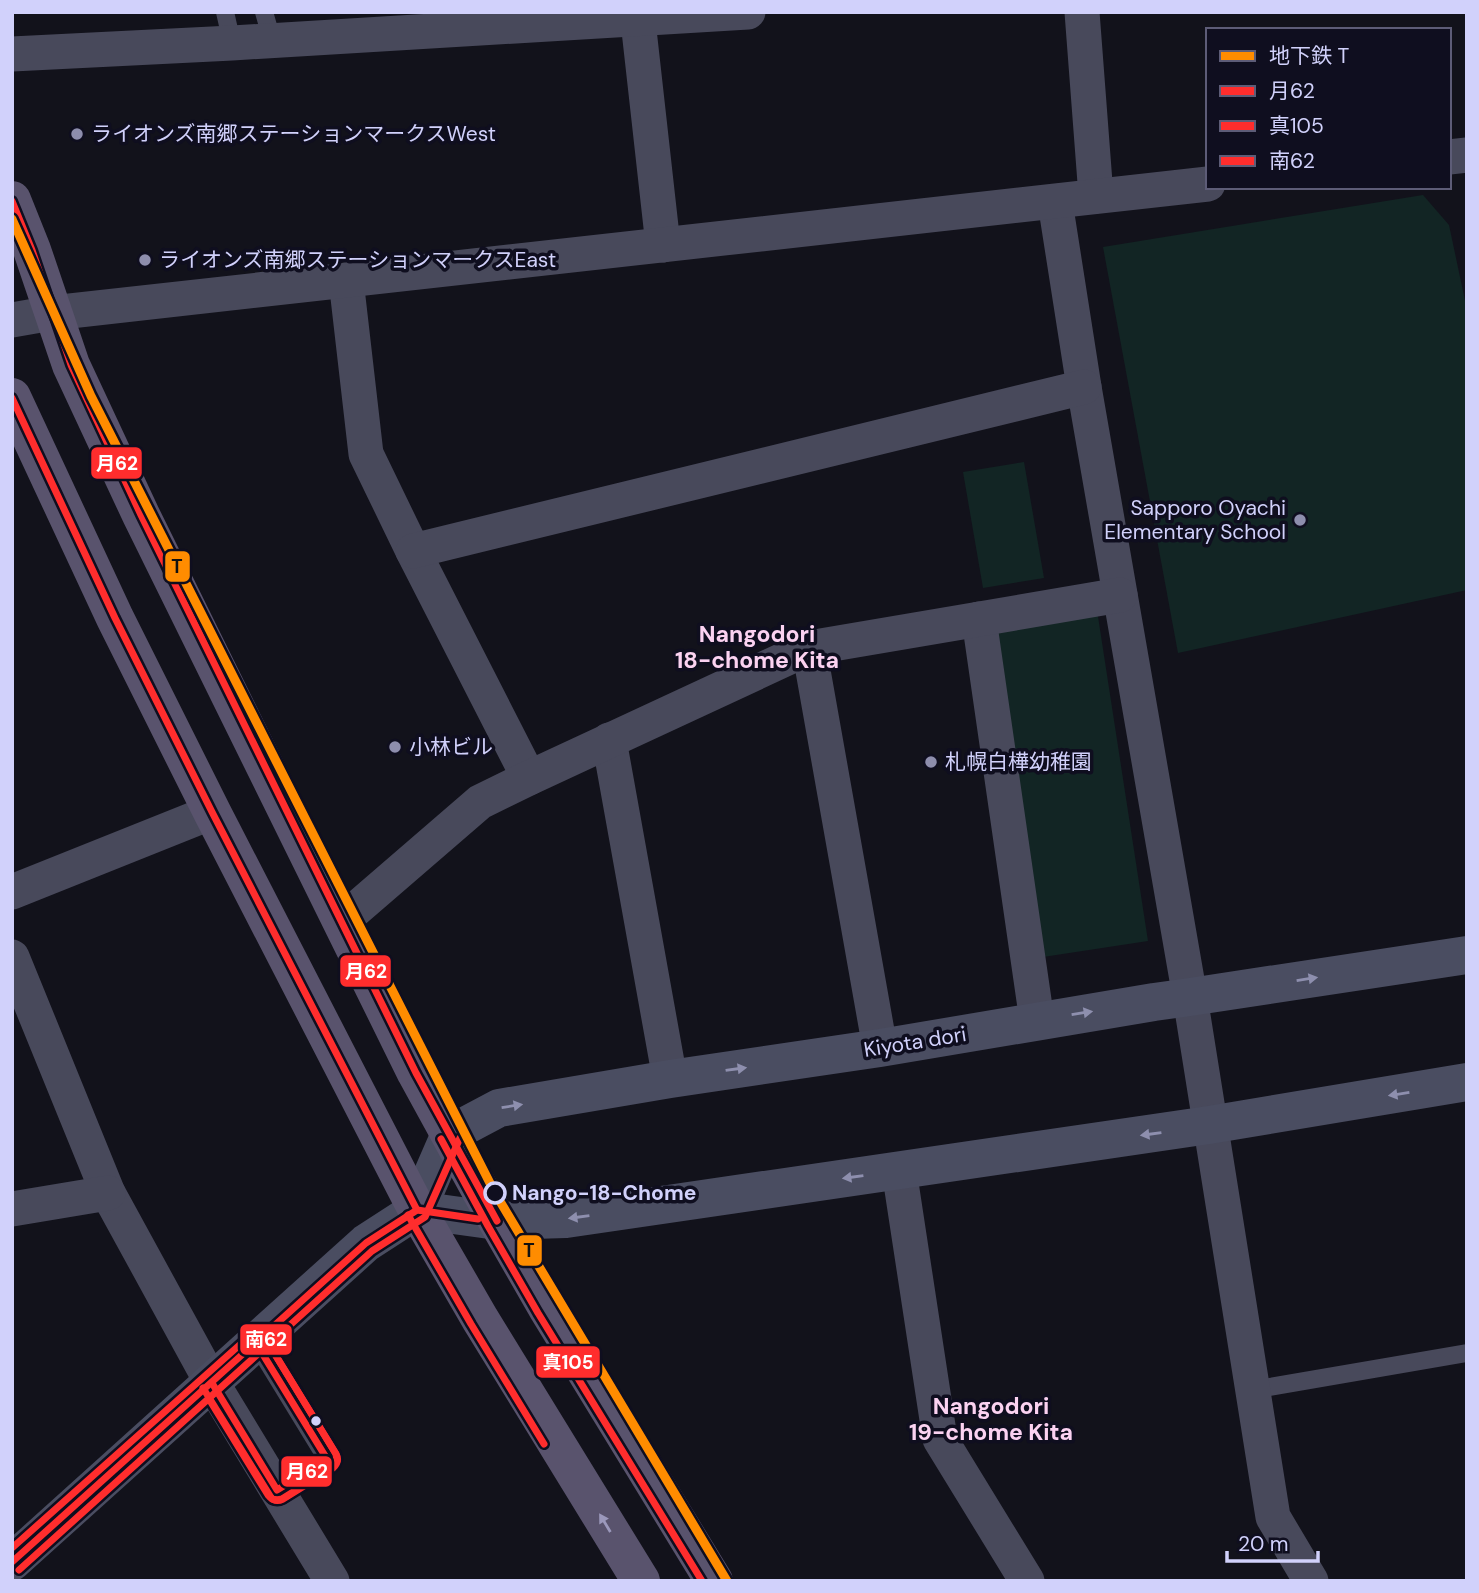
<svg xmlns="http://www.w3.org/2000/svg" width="1479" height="1593" viewBox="0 0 1479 1593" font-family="'DM Sans','Noto Sans JP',sans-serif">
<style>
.green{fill:#122524}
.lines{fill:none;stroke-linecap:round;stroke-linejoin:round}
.lane{stroke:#48495b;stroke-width:18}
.street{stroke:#48495b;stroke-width:35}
.secondary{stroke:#4a4d61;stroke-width:38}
.primary{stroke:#59536d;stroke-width:38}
.bus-1-casing{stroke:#0f0e1f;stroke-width:12}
.bus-2-casing{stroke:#0f0e1f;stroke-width:12}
.bus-3-casing{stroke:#0f0e1f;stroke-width:12}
.bus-1{stroke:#ff2d2d;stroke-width:7}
.bus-2{stroke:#ff2d2d;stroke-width:7}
.bus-3{stroke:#ff2d2d;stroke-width:7}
.metro-1-casing{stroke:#0f0e1f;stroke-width:14}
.metro-1{stroke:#ff8c00;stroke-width:9}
.oneway{fill:#8e8fae}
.oneway2{fill:#9b98bb}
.poi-dot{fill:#8e8ead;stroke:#0f0e1f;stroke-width:2.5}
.stop-dot{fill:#0f0e1f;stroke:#d1d1fb;stroke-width:3.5}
.bus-dot{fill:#d1d1fb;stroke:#0f0e1f;stroke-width:2.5}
.labels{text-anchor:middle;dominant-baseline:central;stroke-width:7;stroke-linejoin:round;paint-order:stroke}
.poi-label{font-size:21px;fill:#d1d1fb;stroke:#0f0e1f;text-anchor:start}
.street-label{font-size:21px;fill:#d1d1fb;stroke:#0f0e1f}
.stop-label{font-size:21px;font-weight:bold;fill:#d1d1fb;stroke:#0f0e1f;text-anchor:start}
.neighbourhood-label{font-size:23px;font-weight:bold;fill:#fbd2f1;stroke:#0f0e1f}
.line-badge{stroke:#0f0e1f;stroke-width:2.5}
.badge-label{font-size:19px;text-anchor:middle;font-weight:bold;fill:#fff}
.pale-badge-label{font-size:19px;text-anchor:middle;font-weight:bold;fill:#111}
</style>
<rect width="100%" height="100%" fill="#12121b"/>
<g class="green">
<path d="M 1423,195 L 1449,225 L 1467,310 L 1467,590 L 1178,653 L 1103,247 Z"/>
<path d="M 1024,462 L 1044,578 L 983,588 L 963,472 Z"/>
<path d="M 1097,610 L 1148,941 L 1043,957 L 991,626 Z"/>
</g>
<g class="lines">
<g class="lane">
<path d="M 225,12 L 232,43"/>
<path d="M 264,12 L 272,40"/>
<path d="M 256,1343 L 327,1459 L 277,1490"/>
<path d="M 1252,1390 L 1467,1353"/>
</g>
<g class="street">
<path d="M 637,12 L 663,245"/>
<path d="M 1082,12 L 1096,196"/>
<path d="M 12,54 L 232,43 L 748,12"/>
<path d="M 1449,157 L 1467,155"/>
<path d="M 1055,202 L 1084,387 L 1190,997 L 1273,1517 L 1311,1581"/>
<path d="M 346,280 L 366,454 L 413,551 L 529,778"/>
<path d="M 12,320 L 52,313 L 1208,184"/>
<path d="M 413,551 L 1084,387"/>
<path d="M 979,619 L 1037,1021"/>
<path d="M 809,648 L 880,1048"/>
<path d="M 609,740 L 670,1079"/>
<path d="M 12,892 L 212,812"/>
<path d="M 341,922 L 480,802 L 529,778 L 809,648 L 1120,595"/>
<path d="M 12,957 L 108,1193 L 212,1383 L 332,1581"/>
<path d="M 899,1170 L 940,1439 L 1027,1581"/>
<path d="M 12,1209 L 108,1193"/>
</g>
<g class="secondary">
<path d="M 417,1210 L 497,1221 L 566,1219 L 1209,1125 L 1467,1082"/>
<path d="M 12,1562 L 366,1243 L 417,1210 L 450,1134 L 499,1108 L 670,1079 L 880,1048 L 1154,1002 L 1190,997 L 1467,955"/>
</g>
<g class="primary">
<path d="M 12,200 L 32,250 L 71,365 L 141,515 L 416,1073 L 497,1221 L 547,1308 L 714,1581"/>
<path d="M 12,397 L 115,618 L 212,812 L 417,1210 L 480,1319 L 641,1581"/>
</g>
<g class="bus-1-casing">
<g id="bus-1">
<path d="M 12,201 L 32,250 L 71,365 L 141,515 L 416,1073 L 497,1221"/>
<path d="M 12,398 L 115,618 L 212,812 L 417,1210"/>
<path d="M 212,1383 L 277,1490 L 327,1459 L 256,1343"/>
<path d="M 12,1562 L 366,1243 L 417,1210 L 478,1219"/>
</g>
</g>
<g class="bus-2-casing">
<g id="bus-2">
<path d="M 441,1139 L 488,1226 L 538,1313 L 702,1581"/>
<path d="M 408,1215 L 471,1324 L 544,1444"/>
<path d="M 203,1388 L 272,1499 L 277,1500 L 282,1499 L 333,1467 L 337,1461 L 336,1454 L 265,1338"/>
<path d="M 19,1570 L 372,1251 L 425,1217 L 460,1138"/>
</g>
</g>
<g class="bus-3-casing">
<path id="bus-3" d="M 12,1548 L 253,1333 L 259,1333 L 265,1338 L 336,1454 C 339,1459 337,1464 333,1468 L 283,1499 C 277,1502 272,1500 268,1495 L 209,1399"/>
</g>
<use href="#bus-1" class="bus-1"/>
<use href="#bus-2" class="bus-2"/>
<use href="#bus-3" class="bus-3"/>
<g class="metro-1-casing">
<path id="metro-1" d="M 12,219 L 91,396 L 495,1193 L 727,1581"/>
</g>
<use href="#metro-1" class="metro-1"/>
</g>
<defs><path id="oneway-solid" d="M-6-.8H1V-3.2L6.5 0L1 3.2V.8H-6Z" transform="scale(1.75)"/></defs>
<g class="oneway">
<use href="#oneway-solid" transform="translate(1307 979) rotate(-9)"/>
<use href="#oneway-solid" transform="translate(1082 1013) rotate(-9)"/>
<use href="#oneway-solid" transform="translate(736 1069) rotate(-8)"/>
<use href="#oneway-solid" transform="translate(1399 1094) rotate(171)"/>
<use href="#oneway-solid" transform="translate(512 1106) rotate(-9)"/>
<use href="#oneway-solid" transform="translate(1151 1134) rotate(172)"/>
<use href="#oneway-solid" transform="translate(853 1177) rotate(172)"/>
<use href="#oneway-solid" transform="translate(579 1217) rotate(172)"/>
</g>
<use class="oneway2" href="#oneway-solid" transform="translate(605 1523) rotate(-121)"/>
<g class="poi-dot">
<circle cx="77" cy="134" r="7"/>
<circle cx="145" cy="260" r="7"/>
<circle cx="1300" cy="520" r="7"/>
<circle cx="395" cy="747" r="7"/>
<circle cx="931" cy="762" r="7"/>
</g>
<circle class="stop-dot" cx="495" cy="1193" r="10"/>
<circle class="bus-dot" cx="316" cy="1421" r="6"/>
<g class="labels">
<g class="poi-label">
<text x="91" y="134">ライオンズ南郷ステーションマークスWest</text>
<text x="159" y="260">ライオンズ南郷ステーションマークスEast</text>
<text x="1286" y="508" text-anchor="end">Sapporo Oyachi<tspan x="1286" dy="24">Elementary School</tspan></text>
<text x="409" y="747">小林ビル</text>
<text x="945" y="762">札幌白樺幼稚園</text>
</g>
<g class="street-label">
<text transform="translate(915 1042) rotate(-9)">Kiyota dori</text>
</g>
<g class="stop-label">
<text x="512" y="1193">Nango-18-Chome</text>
</g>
<g class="neighbourhood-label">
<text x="757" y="634">Nangodori<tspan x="757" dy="26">18-chome Kita</tspan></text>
<text x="991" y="1406">Nangodori<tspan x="991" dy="26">19-chome Kita</tspan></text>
</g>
</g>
<g class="line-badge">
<rect x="90" y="446" width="53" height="34" rx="7" fill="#ff2d2d"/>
<rect x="164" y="550" width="27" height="33" rx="7" fill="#ff8c00"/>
<rect x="339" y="954" width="53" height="34" rx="7" fill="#ff2d2d"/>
<rect x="516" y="1234" width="27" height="33" rx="7" fill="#ff8c00"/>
<rect x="239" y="1323" width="54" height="33" rx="7" fill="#ff2d2d"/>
<rect x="535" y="1345" width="66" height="34" rx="7" fill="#ff2d2d"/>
<rect x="280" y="1455" width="53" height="33" rx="7" fill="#ff2d2d"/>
</g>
<g class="badge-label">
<text x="117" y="470">月62</text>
<text x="366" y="978">月62</text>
<text x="266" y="1346">南62</text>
<text x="568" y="1369">真105</text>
<text x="307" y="1478">月62</text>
</g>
<g class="pale-badge-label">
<text x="177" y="573">T</text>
<text x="529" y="1257">T</text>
</g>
<rect width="1479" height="1593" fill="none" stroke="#d1d1fb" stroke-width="28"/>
<rect x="1206" y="28" width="245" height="161" fill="#0f0e1f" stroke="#5d5c77" stroke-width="2"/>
<rect x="1220" y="51" width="35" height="10" fill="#ff8c00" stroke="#5d5c77" stroke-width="2"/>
<text x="1269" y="63" font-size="21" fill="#d1d1fb">地下鉄 T</text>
<rect x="1220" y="86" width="35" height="10" fill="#ff2d2d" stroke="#5d5c77" stroke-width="2"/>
<text x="1269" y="98" font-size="21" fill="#d1d1fb">月62</text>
<rect x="1220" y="121" width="35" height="10" fill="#ff2d2d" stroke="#5d5c77" stroke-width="2"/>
<text x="1269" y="133" font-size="21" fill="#d1d1fb">真105</text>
<rect x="1220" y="156" width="35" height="10" fill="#ff2d2d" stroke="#5d5c77" stroke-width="2"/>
<text x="1269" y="168" font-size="21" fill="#d1d1fb">南62</text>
<path d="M1227 1551v10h91v-10" fill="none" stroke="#d1d1fb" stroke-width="3.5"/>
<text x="1238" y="1551" font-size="21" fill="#d1d1fb" stroke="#0f0e1f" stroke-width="5" paint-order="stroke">20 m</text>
</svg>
